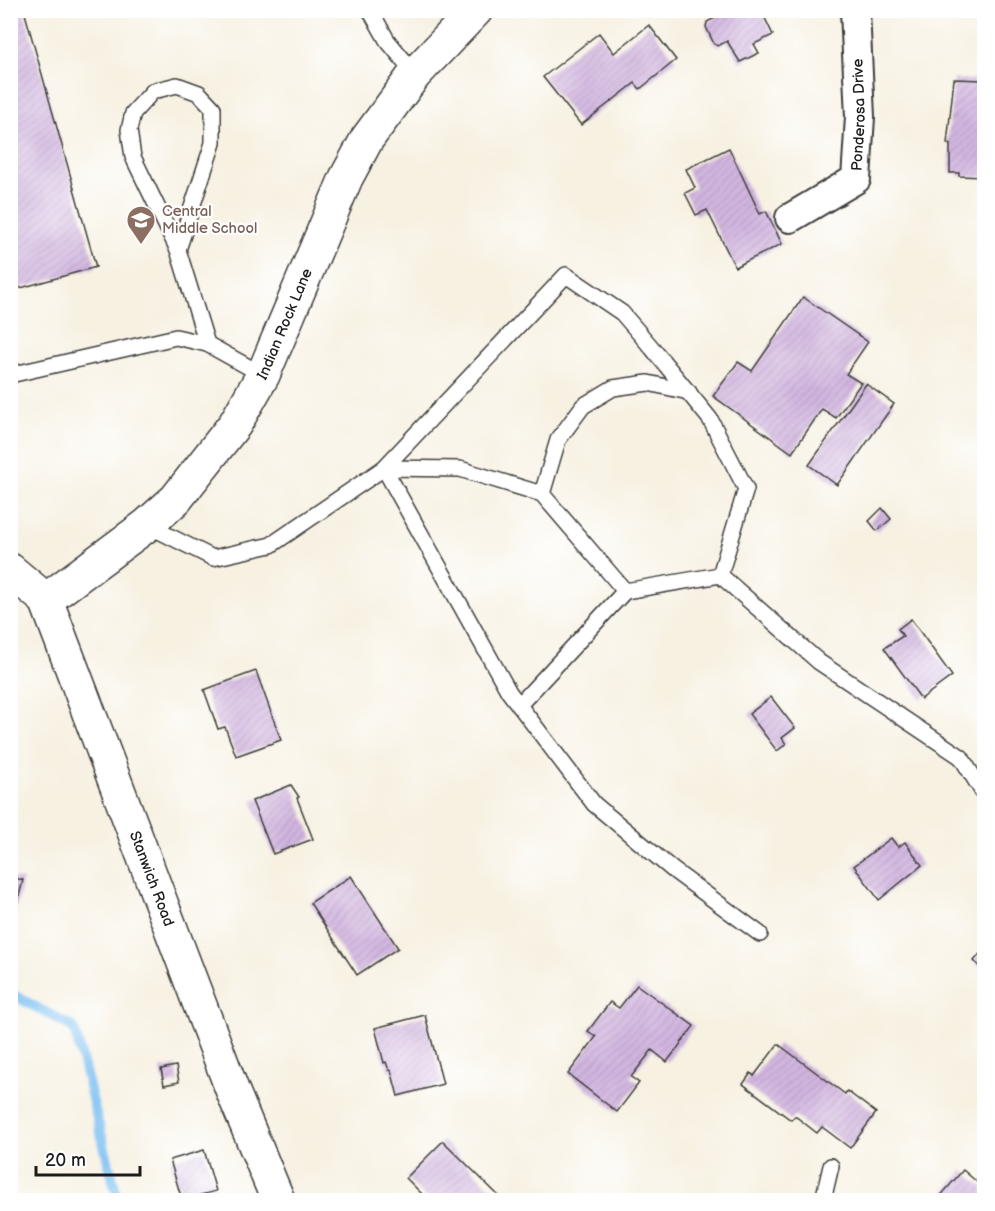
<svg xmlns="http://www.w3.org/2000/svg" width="995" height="1211" viewBox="0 0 995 1211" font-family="'Balsamiq Sans',sans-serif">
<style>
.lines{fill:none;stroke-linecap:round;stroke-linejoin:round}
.stream{stroke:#79c0f1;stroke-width:10}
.building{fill:url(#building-hatch)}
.service-casing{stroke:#3d3c3a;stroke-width:18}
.minor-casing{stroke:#3d3c3a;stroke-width:32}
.tertiary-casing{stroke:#3d3c3a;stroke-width:36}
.service{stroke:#fff;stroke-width:15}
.minor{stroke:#fff;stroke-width:28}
.tertiary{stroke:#fff;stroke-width:33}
.labels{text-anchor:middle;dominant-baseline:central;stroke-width:4.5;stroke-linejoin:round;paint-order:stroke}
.street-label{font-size:15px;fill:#1c1c1c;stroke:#fff}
.education-label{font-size:15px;fill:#785e54;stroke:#fff;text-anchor:start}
</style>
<defs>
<pattern id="building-hatch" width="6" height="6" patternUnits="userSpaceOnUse" patternTransform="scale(1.5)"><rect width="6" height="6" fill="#d2b6e0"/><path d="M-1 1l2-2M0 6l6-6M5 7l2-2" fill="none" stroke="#b49cc0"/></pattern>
</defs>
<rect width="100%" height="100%" fill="#fff"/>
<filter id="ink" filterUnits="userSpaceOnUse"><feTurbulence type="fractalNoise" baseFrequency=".0167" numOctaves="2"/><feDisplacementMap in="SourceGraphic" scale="12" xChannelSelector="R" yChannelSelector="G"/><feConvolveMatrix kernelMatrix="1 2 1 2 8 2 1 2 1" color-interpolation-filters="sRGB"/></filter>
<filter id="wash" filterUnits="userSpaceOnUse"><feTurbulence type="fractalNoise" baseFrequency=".008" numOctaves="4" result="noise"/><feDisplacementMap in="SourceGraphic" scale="24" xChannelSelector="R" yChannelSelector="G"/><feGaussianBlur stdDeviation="1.35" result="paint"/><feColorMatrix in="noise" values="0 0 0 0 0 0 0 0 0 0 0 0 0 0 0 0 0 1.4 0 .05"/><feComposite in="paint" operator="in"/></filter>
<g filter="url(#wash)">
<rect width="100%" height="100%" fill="#f7f1e2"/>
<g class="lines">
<path class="stream" d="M 10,993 L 74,1028 L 118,1200"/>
</g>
<g id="blocks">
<g class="building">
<path d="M 10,10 L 24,10 L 96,267 L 10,291 Z"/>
<path d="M 711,10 L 761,10 L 773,35 L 754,44 L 759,53 L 740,62 L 727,41 L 718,46 L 714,44 L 706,27 L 707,22 L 715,18 Z"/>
<path d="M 649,25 L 676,60 L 640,89 L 635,83 L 581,125 L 543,77 L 599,33 L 614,53 Z"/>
<path d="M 954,79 L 984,80 L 984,177 L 959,176 L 959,173 L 950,173 L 950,144 L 947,144 Z"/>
<path d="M 729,148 L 760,214 L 766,211 L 782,244 L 735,267 L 707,210 L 696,215 L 685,193 L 695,188 L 686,169 Z"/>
<path d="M 803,297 L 868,342 L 846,374 L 861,383 L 836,418 L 822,409 L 792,453 L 713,396 L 738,362 L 752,371 Z"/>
<path d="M 866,384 L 894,404 L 837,485 L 809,465 Z"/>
<path d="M 984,468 L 984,480 L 979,474 Z"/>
<path d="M 882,508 L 891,519 L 877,531 L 869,521 Z"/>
<path d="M 911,619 L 952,676 L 921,699 L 884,648 L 903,636 L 898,629 Z"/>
<path d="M 256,671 L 281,740 L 236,756 L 225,727 L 218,729 L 204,690 Z"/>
<path d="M 771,697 L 795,728 L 782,738 L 786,744 L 777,751 L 749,714 Z"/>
<path d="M 291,785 L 299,797 L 297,798 L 313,839 L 273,854 L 252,801 Z"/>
<path d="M 891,838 L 898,847 L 905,842 L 922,865 L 879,900 L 854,866 Z"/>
<path d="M 351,876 L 398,948 L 357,975 L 310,903 Z"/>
<path d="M 10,877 L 23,880 L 11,928 L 10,928 Z"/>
<path d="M 984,949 L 984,971 L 974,961 Z"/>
<path d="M 637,985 L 694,1026 L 667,1062 L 652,1050 L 631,1077 L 639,1083 L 617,1112 L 568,1074 L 596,1037 L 588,1031 L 610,1002 L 619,1008 Z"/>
<path d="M 425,1015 L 443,1084 L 398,1096 L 391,1070 L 389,1070 L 386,1062 L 384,1063 L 375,1028 Z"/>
<path d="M 778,1044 L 845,1094 L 847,1091 L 876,1113 L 850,1148 L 822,1127 L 817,1133 L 795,1116 L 791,1120 L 743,1084 L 751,1073 L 754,1076 Z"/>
<path d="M 176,1066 L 179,1082 L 164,1085 L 161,1069 Z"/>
<path d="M 443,1141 L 503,1200 L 428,1200 L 406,1178 Z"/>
<path d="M 204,1150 L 216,1191 L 182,1200 L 170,1160 Z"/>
<path d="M 963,1170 L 984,1188 L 984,1200 L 937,1200 Z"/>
</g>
</g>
</g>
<g filter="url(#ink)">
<use href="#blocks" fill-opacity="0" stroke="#3d3c3a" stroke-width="1.5"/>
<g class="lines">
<g class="service-casing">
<g id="service">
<path d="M 370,10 L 387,40 L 415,74"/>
<path d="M 178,250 L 133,157 L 129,130 L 133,113 L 153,91 L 177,85 L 199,93 L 213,108 L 213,143 L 178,250 L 207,344"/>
<path d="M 10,375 L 176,337 L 207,344 L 263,375"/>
<path d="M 542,494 L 558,440 L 583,406 L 613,388 L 648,383 L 689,392"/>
<path d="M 147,525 L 213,558 L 271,545 L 384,468 L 460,469 L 542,494 L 625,591 L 720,575 L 819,662 L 961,757 L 984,794"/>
<path d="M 720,575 L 746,489 L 710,419 L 652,348 L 622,313 L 566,275 L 384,468 L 509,692 L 594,804 L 673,870 L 760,934"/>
<path d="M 519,705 L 625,591"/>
<path d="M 823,1200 L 831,1166"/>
</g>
</g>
<g class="minor-casing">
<g id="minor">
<path id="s1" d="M 790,218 L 856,179 L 860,117 L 855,10"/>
</g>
</g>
<g class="tertiary-casing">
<g id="tertiary">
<path id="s2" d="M 10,570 L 46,600 L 233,1092 L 278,1200"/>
<path id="s3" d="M 46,600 L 147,525 L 176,499 L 235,424 L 263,375 L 346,178 L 367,139 L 415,74 L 476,10"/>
</g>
</g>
<use href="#service" class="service"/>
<use href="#minor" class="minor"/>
<use href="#tertiary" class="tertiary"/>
</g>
</g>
<defs>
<g id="school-pin" transform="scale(1.5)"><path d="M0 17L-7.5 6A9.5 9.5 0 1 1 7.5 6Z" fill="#8d6e63" stroke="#fff"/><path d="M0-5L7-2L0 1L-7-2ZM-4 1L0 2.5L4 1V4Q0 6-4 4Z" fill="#fff"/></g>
</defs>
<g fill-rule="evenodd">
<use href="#school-pin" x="141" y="220"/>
</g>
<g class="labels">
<g class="street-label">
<text stroke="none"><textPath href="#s1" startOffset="141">Ponderosa Drive</textPath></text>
<text stroke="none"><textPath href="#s3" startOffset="372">Indian Rock Lane</textPath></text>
<text stroke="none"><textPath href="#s2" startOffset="345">Stanwich Road</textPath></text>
</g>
<g class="education-label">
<text x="162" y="211">Central<tspan x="162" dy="17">Middle School</tspan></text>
</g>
</g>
<rect width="995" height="1211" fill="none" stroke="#fff" stroke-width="36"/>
<path d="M36 1166v9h104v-9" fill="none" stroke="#1c1c1c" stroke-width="3"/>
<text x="45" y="1166" font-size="18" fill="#1c1c1c" stroke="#ffffff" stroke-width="4.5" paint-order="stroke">20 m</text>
</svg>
